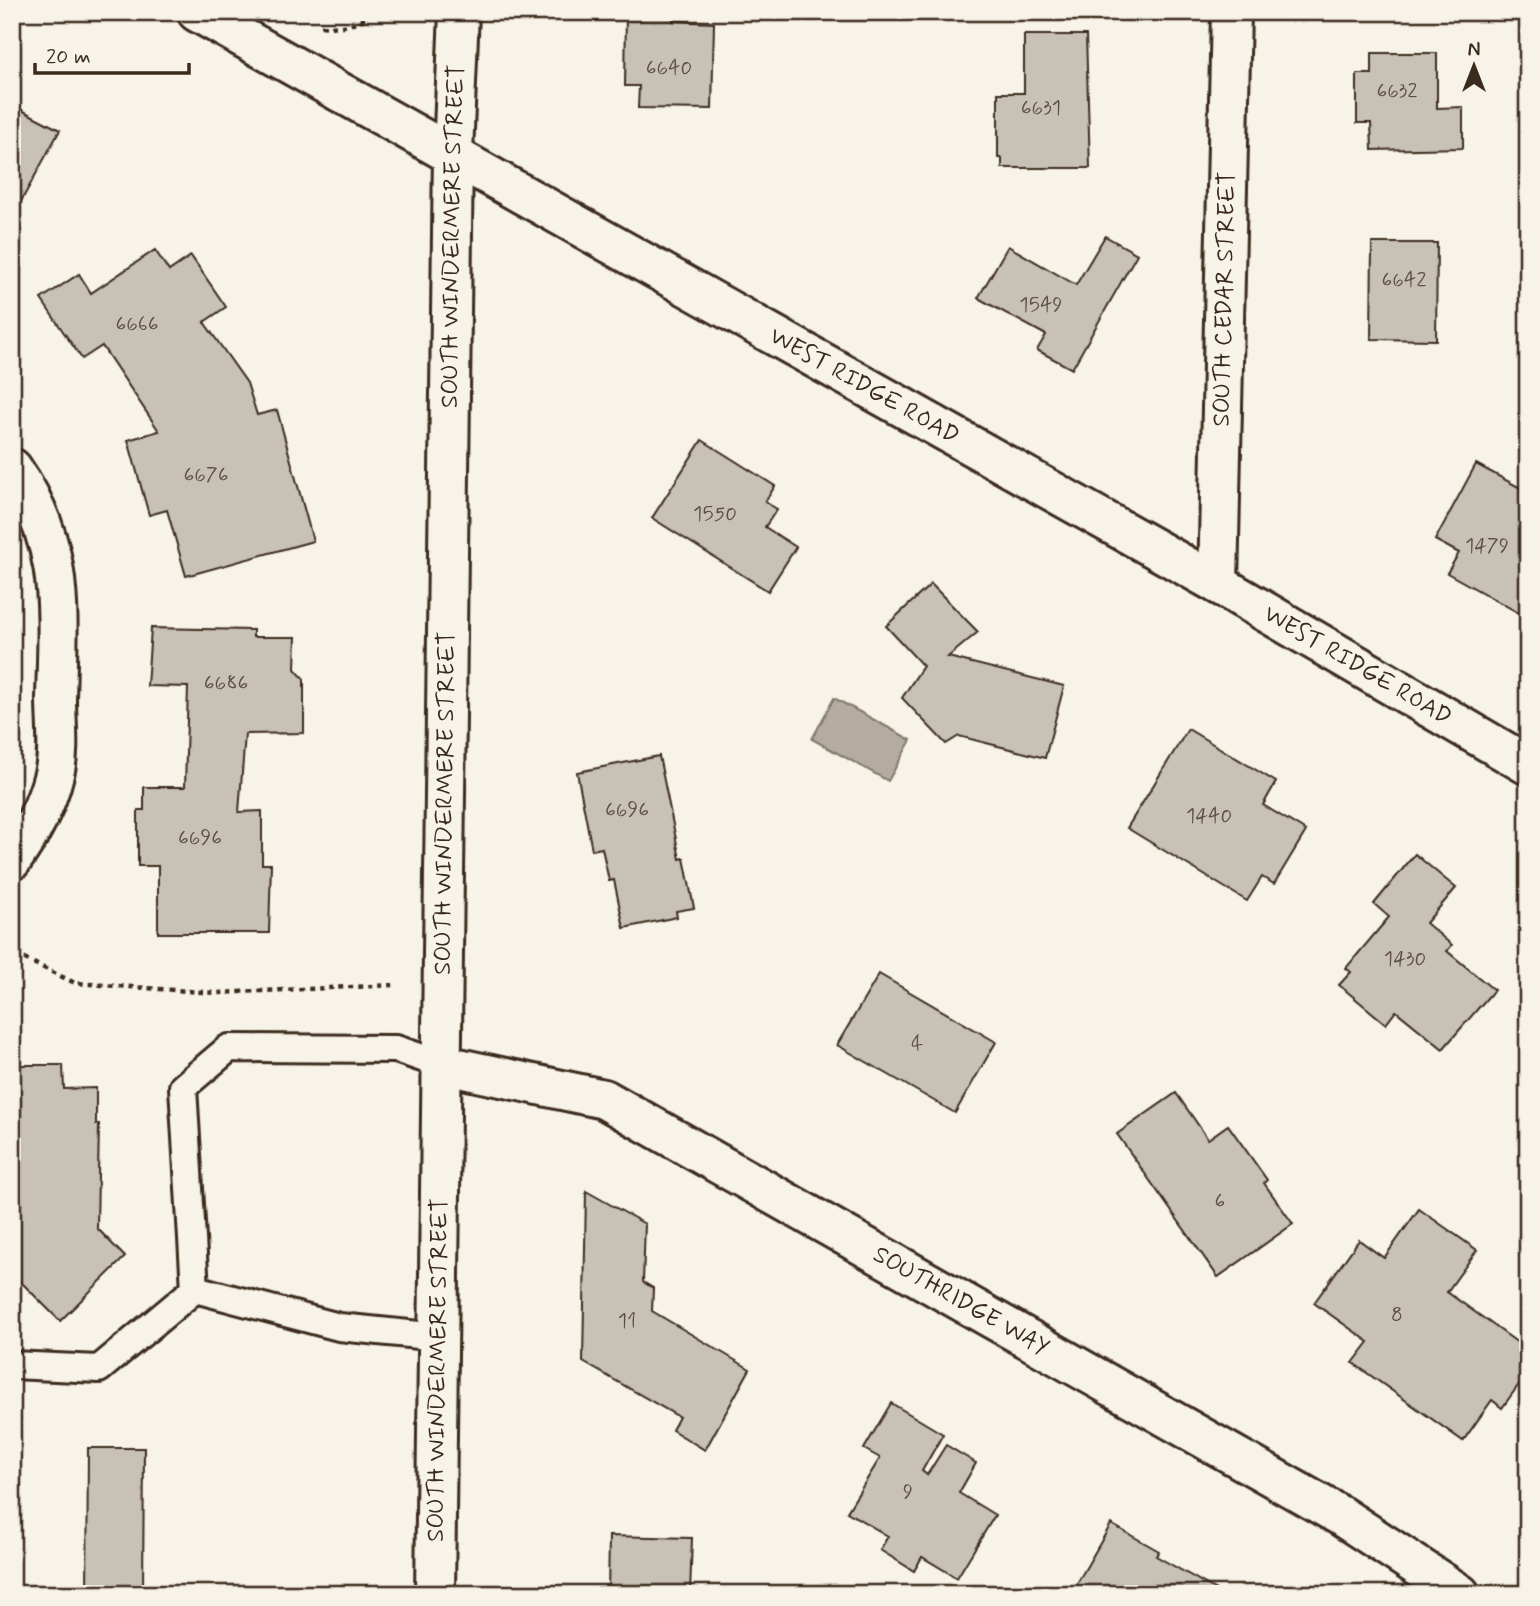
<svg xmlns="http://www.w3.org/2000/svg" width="1540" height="1606" viewBox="0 0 1540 1606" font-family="Mynerve,sans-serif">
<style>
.water{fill:#b4aca0;stroke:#84786c;stroke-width:2}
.building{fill:#c8c1b6;stroke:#3b2a1e;stroke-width:2}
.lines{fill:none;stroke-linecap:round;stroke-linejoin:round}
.service-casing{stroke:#3b2a1e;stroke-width:32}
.minor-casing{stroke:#3b2a1e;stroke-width:44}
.tertiary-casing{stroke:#3b2a1e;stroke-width:44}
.path{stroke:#3b2a1e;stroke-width:4.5;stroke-dasharray:5 5;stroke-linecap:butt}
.service{stroke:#f7f3e8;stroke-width:26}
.minor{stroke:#f7f3e8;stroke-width:38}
.tertiary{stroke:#f7f3e8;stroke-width:38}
.labels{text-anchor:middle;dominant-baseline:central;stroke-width:5;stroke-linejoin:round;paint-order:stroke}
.number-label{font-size:21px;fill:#5e5044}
.street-label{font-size:24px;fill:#3b2a1e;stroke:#f7f3e8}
</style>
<rect width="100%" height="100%" fill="#f7f3e8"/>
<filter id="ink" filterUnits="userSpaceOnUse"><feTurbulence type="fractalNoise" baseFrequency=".0143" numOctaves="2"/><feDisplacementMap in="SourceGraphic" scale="14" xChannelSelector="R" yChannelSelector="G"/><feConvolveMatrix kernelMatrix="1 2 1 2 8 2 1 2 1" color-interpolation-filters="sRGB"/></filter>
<g filter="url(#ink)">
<path class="water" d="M 834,698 L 911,740 L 888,781 L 812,739 Z"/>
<g class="building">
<path d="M 626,12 L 673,12 L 673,21 L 714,23 L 712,109 L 638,108 L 639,86 L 625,86 Z"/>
<path d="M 1024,35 L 1086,35 L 1090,168 L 1002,168 L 1002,158 L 998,158 L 998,93 L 1024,93 Z"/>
<path d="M 1372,53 L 1437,53 L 1437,108 L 1463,107 L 1463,148 L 1372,150 L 1371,123 L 1357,123 L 1357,74 L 1372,74 Z"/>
<path d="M 12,105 L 60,130 L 12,218 Z"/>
<path d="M 1105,236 L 1137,254 L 1072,369 L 1037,350 L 1046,335 L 978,298 L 1008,246 L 1076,285 Z"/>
<path d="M 1372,243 L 1437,243 L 1436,340 L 1371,339 Z"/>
<path d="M 155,250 L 169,271 L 191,256 L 226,307 L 204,322 L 247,383 L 257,415 L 277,410 L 313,541 L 186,576 L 167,510 L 149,515 L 128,440 L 159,431 L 102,346 L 82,359 L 41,299 L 79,274 L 91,293 Z"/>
<path d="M 702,440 L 775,486 L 765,502 L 777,509 L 765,527 L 796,547 L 768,591 L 652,518 Z"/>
<path d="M 1476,464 L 1528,492 L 1528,618 L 1447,573 L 1459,553 L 1435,540 Z"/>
<path d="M 931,584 L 978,632 L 948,657 L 1064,686 L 1045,758 L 959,736 L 946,744 L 902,698 L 923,666 L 886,626 Z"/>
<path d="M 151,628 L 253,630 L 253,637 L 296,637 L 295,669 L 304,679 L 304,733 L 245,734 L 239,812 L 262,811 L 262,864 L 271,864 L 269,933 L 158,933 L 158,866 L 138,866 L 138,810 L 144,810 L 144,787 L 185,787 L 188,687 L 147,686 Z"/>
<path d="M 1188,729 L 1276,782 L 1263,805 L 1306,831 L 1274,884 L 1262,877 L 1247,901 L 1127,828 Z"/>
<path d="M 659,756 L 680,859 L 684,858 L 694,908 L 676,911 L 677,917 L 624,928 L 614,880 L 609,881 L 602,848 L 592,850 L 577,772 Z"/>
<path d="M 1415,854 L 1456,888 L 1426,923 L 1452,945 L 1447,951 L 1494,990 L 1443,1049 L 1396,1011 L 1386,1024 L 1339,985 L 1351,972 L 1346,968 L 1389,917 L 1374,904 Z"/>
<path d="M 879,974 L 996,1042 L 955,1113 L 837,1045 Z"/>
<path d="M 12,1065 L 63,1065 L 64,1089 L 96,1088 L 96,1124 L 99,1124 L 97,1228 L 125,1257 L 60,1321 L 12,1273 Z"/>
<path d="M 1176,1093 L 1208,1139 L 1228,1125 L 1267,1180 L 1264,1183 L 1293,1224 L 1218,1277 L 1117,1134 Z"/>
<path d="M 586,1191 L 645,1224 L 643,1282 L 653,1288 L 652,1311 L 750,1369 L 705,1450 L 672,1430 L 679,1417 L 583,1362 Z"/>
<path d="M 1419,1209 L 1477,1250 L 1447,1292 L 1528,1350 L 1528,1372 L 1502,1408 L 1492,1400 L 1463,1441 L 1353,1363 L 1369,1342 L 1314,1303 L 1359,1240 L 1384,1258 Z"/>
<path d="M 891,1403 L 943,1434 L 922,1471 L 927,1475 L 946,1445 L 976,1463 L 959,1493 L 995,1515 L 957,1578 L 922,1557 L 914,1571 L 880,1550 L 888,1536 L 847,1512 L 880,1458 L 864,1449 Z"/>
<path d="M 88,1448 L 144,1448 L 143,1594 L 87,1594 Z"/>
<path d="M 1111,1524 L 1159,1551 L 1156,1556 L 1223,1594 L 1071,1594 Z"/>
<path d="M 609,1536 L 692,1538 L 690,1594 L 608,1594 Z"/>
</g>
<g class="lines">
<g class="service-casing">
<g id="service">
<path d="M 195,1289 L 183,1087 L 229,1048 L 396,1049 L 440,1064"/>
<path d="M 12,1365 L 99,1369 L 195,1289 L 339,1327 L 439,1337"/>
</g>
</g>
<g class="minor-casing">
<g id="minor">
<path d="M 12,468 C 66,545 58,610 56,699 C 56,723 60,751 54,774 C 46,807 31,833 12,860"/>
<path id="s1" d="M 1218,584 L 1231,12"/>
<path id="s2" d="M 440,1064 L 604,1099 L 1341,1516 L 1460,1594"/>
<path id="s3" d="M 435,1594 L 453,153 L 459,12"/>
</g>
</g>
<g class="tertiary-casing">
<g id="tertiary">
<path id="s4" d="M 197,12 L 1218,584 L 1528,765"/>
</g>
</g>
<g class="path">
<path d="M 321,26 C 340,28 358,26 372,12"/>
<path d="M 12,943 L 23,958 L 75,983 L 216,993 L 396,985"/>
</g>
<use href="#service" class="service"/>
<use href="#minor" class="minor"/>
<use href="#tertiary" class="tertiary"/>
</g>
</g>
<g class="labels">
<g class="number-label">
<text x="669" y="68">6640</text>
<text x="1397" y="91">6632</text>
<text x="1041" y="108">6631</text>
<text x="1404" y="280">6642</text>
<text x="1041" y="305">1549</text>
<text x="137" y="324">6666</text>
<text x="206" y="475">6676</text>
<text x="715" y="514">1550</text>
<text x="1487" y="546">1479</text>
<text x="226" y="683">6686</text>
<text x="627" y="810">6696</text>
<text x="1209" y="816">1440</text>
<text x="200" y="838">6696</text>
<text x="1405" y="959">1430</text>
<text x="917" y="1044">4</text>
<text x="1220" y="1201">6</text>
<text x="1397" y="1315">8</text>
<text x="627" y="1321">11</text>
<text x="908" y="1492">9</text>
</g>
<g class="street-label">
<text stroke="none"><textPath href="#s3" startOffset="1358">SOUTH WINDERMERE STREET</textPath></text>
<text stroke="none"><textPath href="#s1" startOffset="285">SOUTH CEDAR STREET</textPath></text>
<text stroke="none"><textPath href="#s4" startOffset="765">WEST RIDGE ROAD</textPath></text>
<text stroke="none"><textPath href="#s4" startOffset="1332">WEST RIDGE ROAD</textPath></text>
<text stroke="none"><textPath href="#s3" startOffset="791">SOUTH WINDERMERE STREET</textPath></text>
<text stroke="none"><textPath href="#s2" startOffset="578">SOUTHRIDGE WAY</textPath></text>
<text stroke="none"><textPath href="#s3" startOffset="224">SOUTH WINDERMERE STREET</textPath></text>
</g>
</g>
<rect width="1540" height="1606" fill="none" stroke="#f7f3e8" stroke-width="42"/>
<rect x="21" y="21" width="1498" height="1564" fill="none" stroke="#3b2a1e" stroke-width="2.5" filter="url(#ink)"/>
<g transform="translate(1474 66)" stroke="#f7f3e8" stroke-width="5" paint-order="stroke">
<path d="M0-5L12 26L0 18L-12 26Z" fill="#3b2a1e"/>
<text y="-10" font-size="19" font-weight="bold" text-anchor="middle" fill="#3b2a1e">N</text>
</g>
<path d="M35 63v10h154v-10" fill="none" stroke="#3b2a1e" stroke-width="3.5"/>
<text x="46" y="63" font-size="21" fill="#3b2a1e" stroke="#f7f3e8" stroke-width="5" paint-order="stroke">20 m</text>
</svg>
